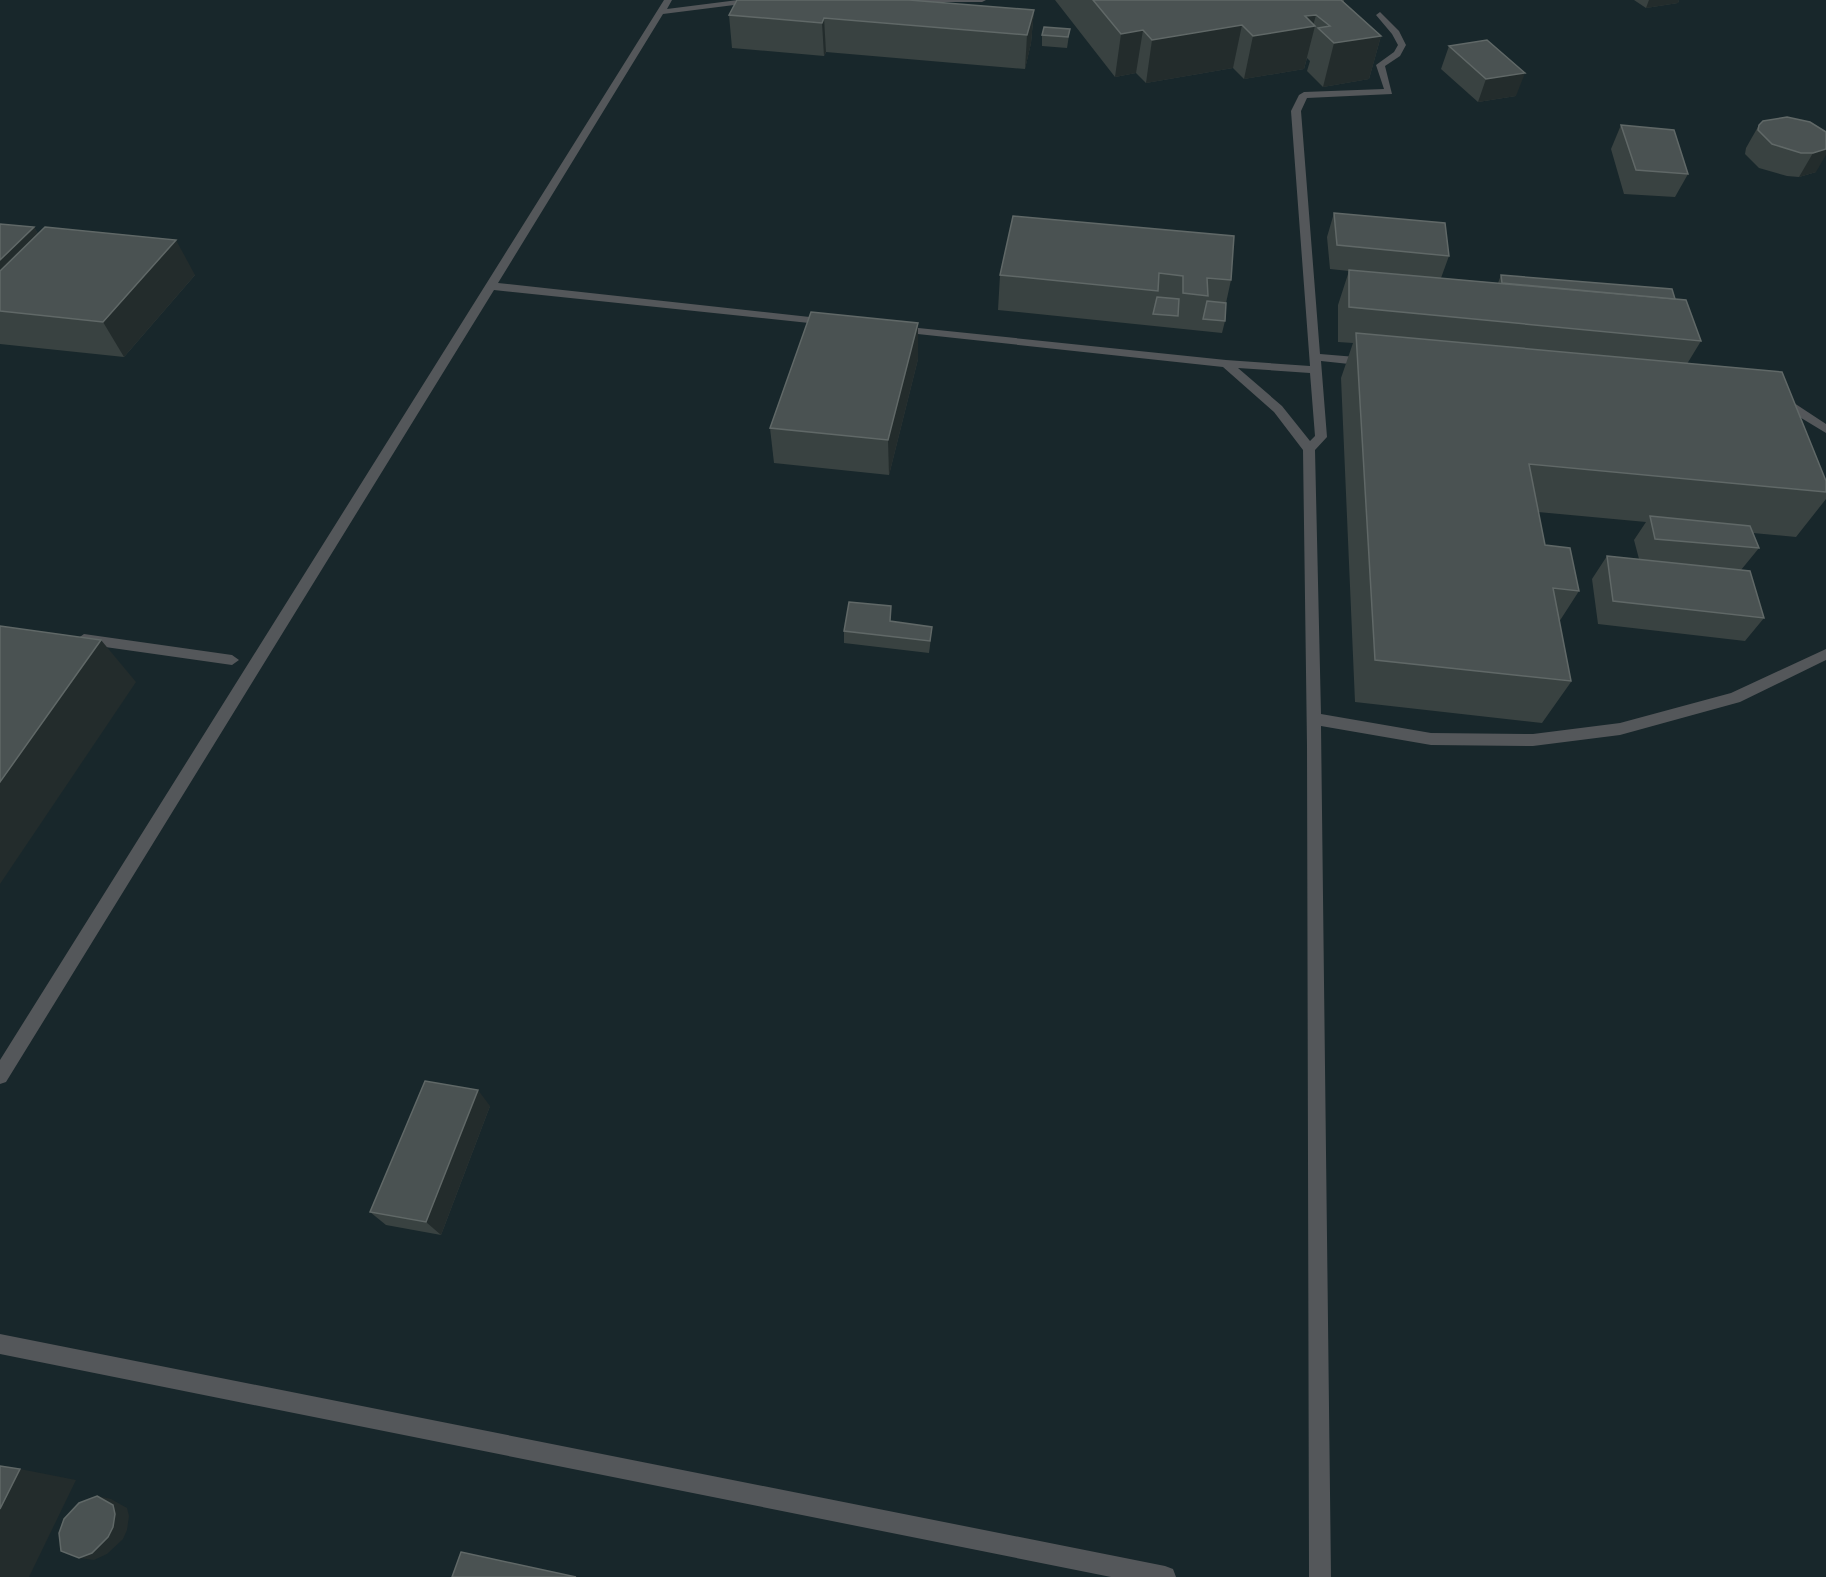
<svg xmlns="http://www.w3.org/2000/svg" width="1826" height="1577" viewBox="0 0 1826 1577" font-family="'Archivo Narrow',sans-serif">
<style>
.built{fill:#18272b}
.lines{fill:none;stroke-linecap:round;stroke-linejoin:round}
.minor{fill:#54575a;fill-rule:evenodd}
.wall{fill:#394241}
.shaded-wall{fill:#232c2c}
.building{fill:#4a5252;stroke:#606867;stroke-width:1.5}
</style>
<rect width="100%" height="100%" fill="#151d1f"/>
<rect class="built" x="0" y="0" width="1826" height="1577"/>
<g class="lines">
<g class="minor">
<path d="M 664,0 L 672,0 L 667,9 L 738,0 L 762,0 L 758,2 L 663,14 L 498,283 L 828,319 L 834,322 L 828,325 L 494,290 L 6,1082 L 0,1084 L 0,1060 Z"/>
<path d="M 888,0 L 986,0 L 982,2 L 892,2 Z"/>
<path d="M 1380,12 L 1399,31 L 1406,45 L 1400,56 L 1385,66 L 1392,94 L 1307,98 L 1301,111 L 1320,354 L 1368,358 L 1374,362 L 1368,366 L 1321,361 L 1327,437 L 1315,450 L 1321,714 L 1431,733 L 1533,734 L 1620,723 L 1731,693 L 1826,649 L 1826,660 L 1740,702 L 1620,735 L 1533,746 L 1431,745 L 1321,726 L 1331,1577 L 1309,1577 L 1307,746 L 1303,450 L 1274,412 L 1223,367 L 899,332 L 893,329 L 899,326 L 1226,360 L 1310,366 L 1291,111 L 1299,95 L 1304,92 L 1384,89 L 1376,65 L 1394,52 L 1398,45 L 1392,34 L 1376,15 ZM 1238,368 L 1310,373 L 1315,436 L 1310,441 L 1282,406 Z"/>
<path d="M 1779,398 L 1791,401 L 1826,424 L 1826,433 L 1783,407 L 1775,405 L 1773,402 Z"/>
<path d="M 84,634 L 232,655 L 239,660 L 232,665 L 84,644 L 77,639 Z"/>
<path d="M 0,1334 L 1165,1566 L 1173,1569 L 1176,1577 L 1111,1577 L 0,1354 Z"/>
</g>
</g>
<g class="wall">
<path d="M 1055,0 L 1344,0 L 1344,2 L 1381,36 L 1369,79 L 1323,87 L 1307,71 L 1310,61 L 1307,58 L 1304,69 L 1244,79 L 1233,68 L 1146,83 L 1136,73 L 1115,77 Z"/>
<path d="M 1634,0 L 1679,0 L 1678,3 L 1646,8 Z"/>
<path d="M 1034,10 L 1031,43 L 1025,69 L 826,52 L 824,56 L 732,48 L 729,15 Z"/>
<path d="M 1070,29 L 1067,48 L 1042,46 L 1042,35 Z"/>
<path d="M 1449,46 L 1516,96 L 1478,102 L 1441,69 Z"/>
<path d="M 1810,122 L 1816,172 L 1799,177 L 1787,176 L 1759,168 L 1745,154 L 1746,148 L 1759,125 Z"/>
<path d="M 1621,125 L 1688,174 L 1675,197 L 1624,194 L 1611,149 Z"/>
<path d="M 1334,213 L 1449,256 L 1441,278 L 1498,283 L 1501,275 L 1675,299 L 1701,341 L 1687,364 L 1826,481 L 1826,499 L 1796,537 L 1753,533 L 1759,548 L 1741,570 L 1764,618 L 1745,641 L 1598,624 L 1592,579 L 1607,556 L 1639,559 L 1634,540 L 1646,522 L 1538,512 L 1545,545 L 1579,591 L 1559,622 L 1571,682 L 1542,723 L 1355,702 L 1341,378 L 1353,343 L 1338,342 L 1338,305 L 1349,271 L 1330,269 L 1327,237 Z"/>
<path d="M 1013,216 L 1231,280 L 1226,303 L 1225,321 L 1222,333 L 998,310 L 1000,275 Z"/>
<path d="M 0,224 L 34,227 L 38,234 L 195,275 L 124,357 L 0,344 Z"/>
<path d="M 918,323 L 918,359 L 889,475 L 774,463 L 770,428 Z"/>
<path d="M 891,621 L 931,638 L 929,653 L 844,643 L 844,631 Z"/>
<path d="M 490,1106 L 441,1235 L 386,1225 L 370,1212 Z"/>
</g>
<g class="shaded-wall">
<path d="M 1649,0 L 1679,0 L 1678,3 L 1646,8 Z"/>
<path d="M 1034,10 L 1031,43 L 1025,69 L 1027,35 Z"/>
<path d="M 1316,15 L 1313,26 L 1315,26 L 1304,69 L 1244,79 L 1253,36 L 1305,16 Z"/>
<path d="M 824,18 L 826,52 L 824,56 L 822,23 Z"/>
<path d="M 1242,25 L 1233,68 L 1146,83 L 1152,40 Z"/>
<path d="M 1143,30 L 1136,73 L 1115,77 L 1121,34 Z"/>
<path d="M 1381,36 L 1369,79 L 1323,87 L 1334,43 Z"/>
<path d="M 1525,73 L 1516,96 L 1478,102 L 1486,79 Z"/>
<path d="M 1826,149 L 1826,155 L 1816,172 L 1799,177 L 1813,153 Z"/>
<path d="M 34,227 L 56,262 L 0,311 L 0,260 Z"/>
<path d="M 176,240 L 195,275 L 124,357 L 103,322 Z"/>
<path d="M 918,323 L 918,359 L 889,475 L 888,440 Z"/>
<path d="M 101,640 L 136,682 L 0,884 L 0,782 Z"/>
<path d="M 478,1090 L 490,1106 L 441,1235 L 426,1222 Z"/>
<path d="M 20,1469 L 76,1480 L 29,1577 L 0,1577 L 0,1509 Z"/>
<path d="M 97,1496 L 111,1499 L 127,1508 L 129,1516 L 127,1530 L 123,1539 L 107,1554 L 94,1560 L 79,1558 Z"/>
</g>
<g class="building">
<path d="M 737,0 L 909,0 L 1034,10 L 1027,35 L 824,18 L 822,23 L 729,15 Z"/>
<path d="M 1093,0 L 1341,0 L 1381,36 L 1334,43 L 1318,28 L 1330,26 L 1316,15 L 1305,16 L 1315,26 L 1253,36 L 1242,25 L 1152,40 L 1143,30 L 1121,34 Z"/>
<path d="M 1044,27 L 1070,29 L 1068,37 L 1042,35 Z"/>
<path d="M 1487,40 L 1525,73 L 1486,79 L 1449,46 Z"/>
<path d="M 1787,117 L 1810,122 L 1826,132 L 1826,149 L 1813,153 L 1801,153 L 1772,144 L 1758,130 L 1759,125 L 1763,121 Z"/>
<path d="M 1621,125 L 1674,130 L 1688,174 L 1636,170 Z"/>
<path d="M 1334,213 L 1445,223 L 1449,256 L 1337,245 Z"/>
<path d="M 1013,216 L 1234,236 L 1231,280 L 1207,278 L 1208,296 L 1183,293 L 1183,276 L 1159,273 L 1158,291 L 1000,275 Z"/>
<path d="M 0,224 L 34,227 L 0,260 Z"/>
<path d="M 45,227 L 176,240 L 103,322 L 0,311 L 0,271 Z"/>
<path d="M 1349,270 L 1686,300 L 1701,341 L 1349,307 Z"/>
<path d="M 1501,275 L 1672,289 L 1675,299 L 1502,283 Z"/>
<path d="M 1157,297 L 1179,299 L 1178,316 L 1153,314 Z"/>
<path d="M 1207,301 L 1226,303 L 1225,321 L 1203,319 Z"/>
<path d="M 811,312 L 918,323 L 888,440 L 770,428 Z"/>
<path d="M 1356,333 L 1782,372 L 1826,481 L 1826,492 L 1529,464 L 1545,545 L 1570,548 L 1579,591 L 1553,588 L 1571,681 L 1375,660 Z"/>
<path d="M 1650,516 L 1750,526 L 1759,548 L 1655,539 Z"/>
<path d="M 1607,556 L 1750,571 L 1764,618 L 1613,601 Z"/>
<path d="M 849,602 L 891,606 L 890,621 L 932,627 L 930,641 L 844,631 Z"/>
<path d="M 0,626 L 101,640 L 0,782 Z"/>
<path d="M 425,1081 L 478,1090 L 426,1222 L 370,1212 Z"/>
<path d="M 0,1466 L 20,1469 L 0,1509 Z"/>
<path d="M 97,1496 L 113,1505 L 115,1514 L 113,1527 L 108,1537 L 92,1553 L 79,1558 L 61,1551 L 59,1533 L 64,1519 L 79,1503 Z"/>
<path d="M 461,1552 L 576,1577 L 452,1577 Z"/>
</g>
</svg>
